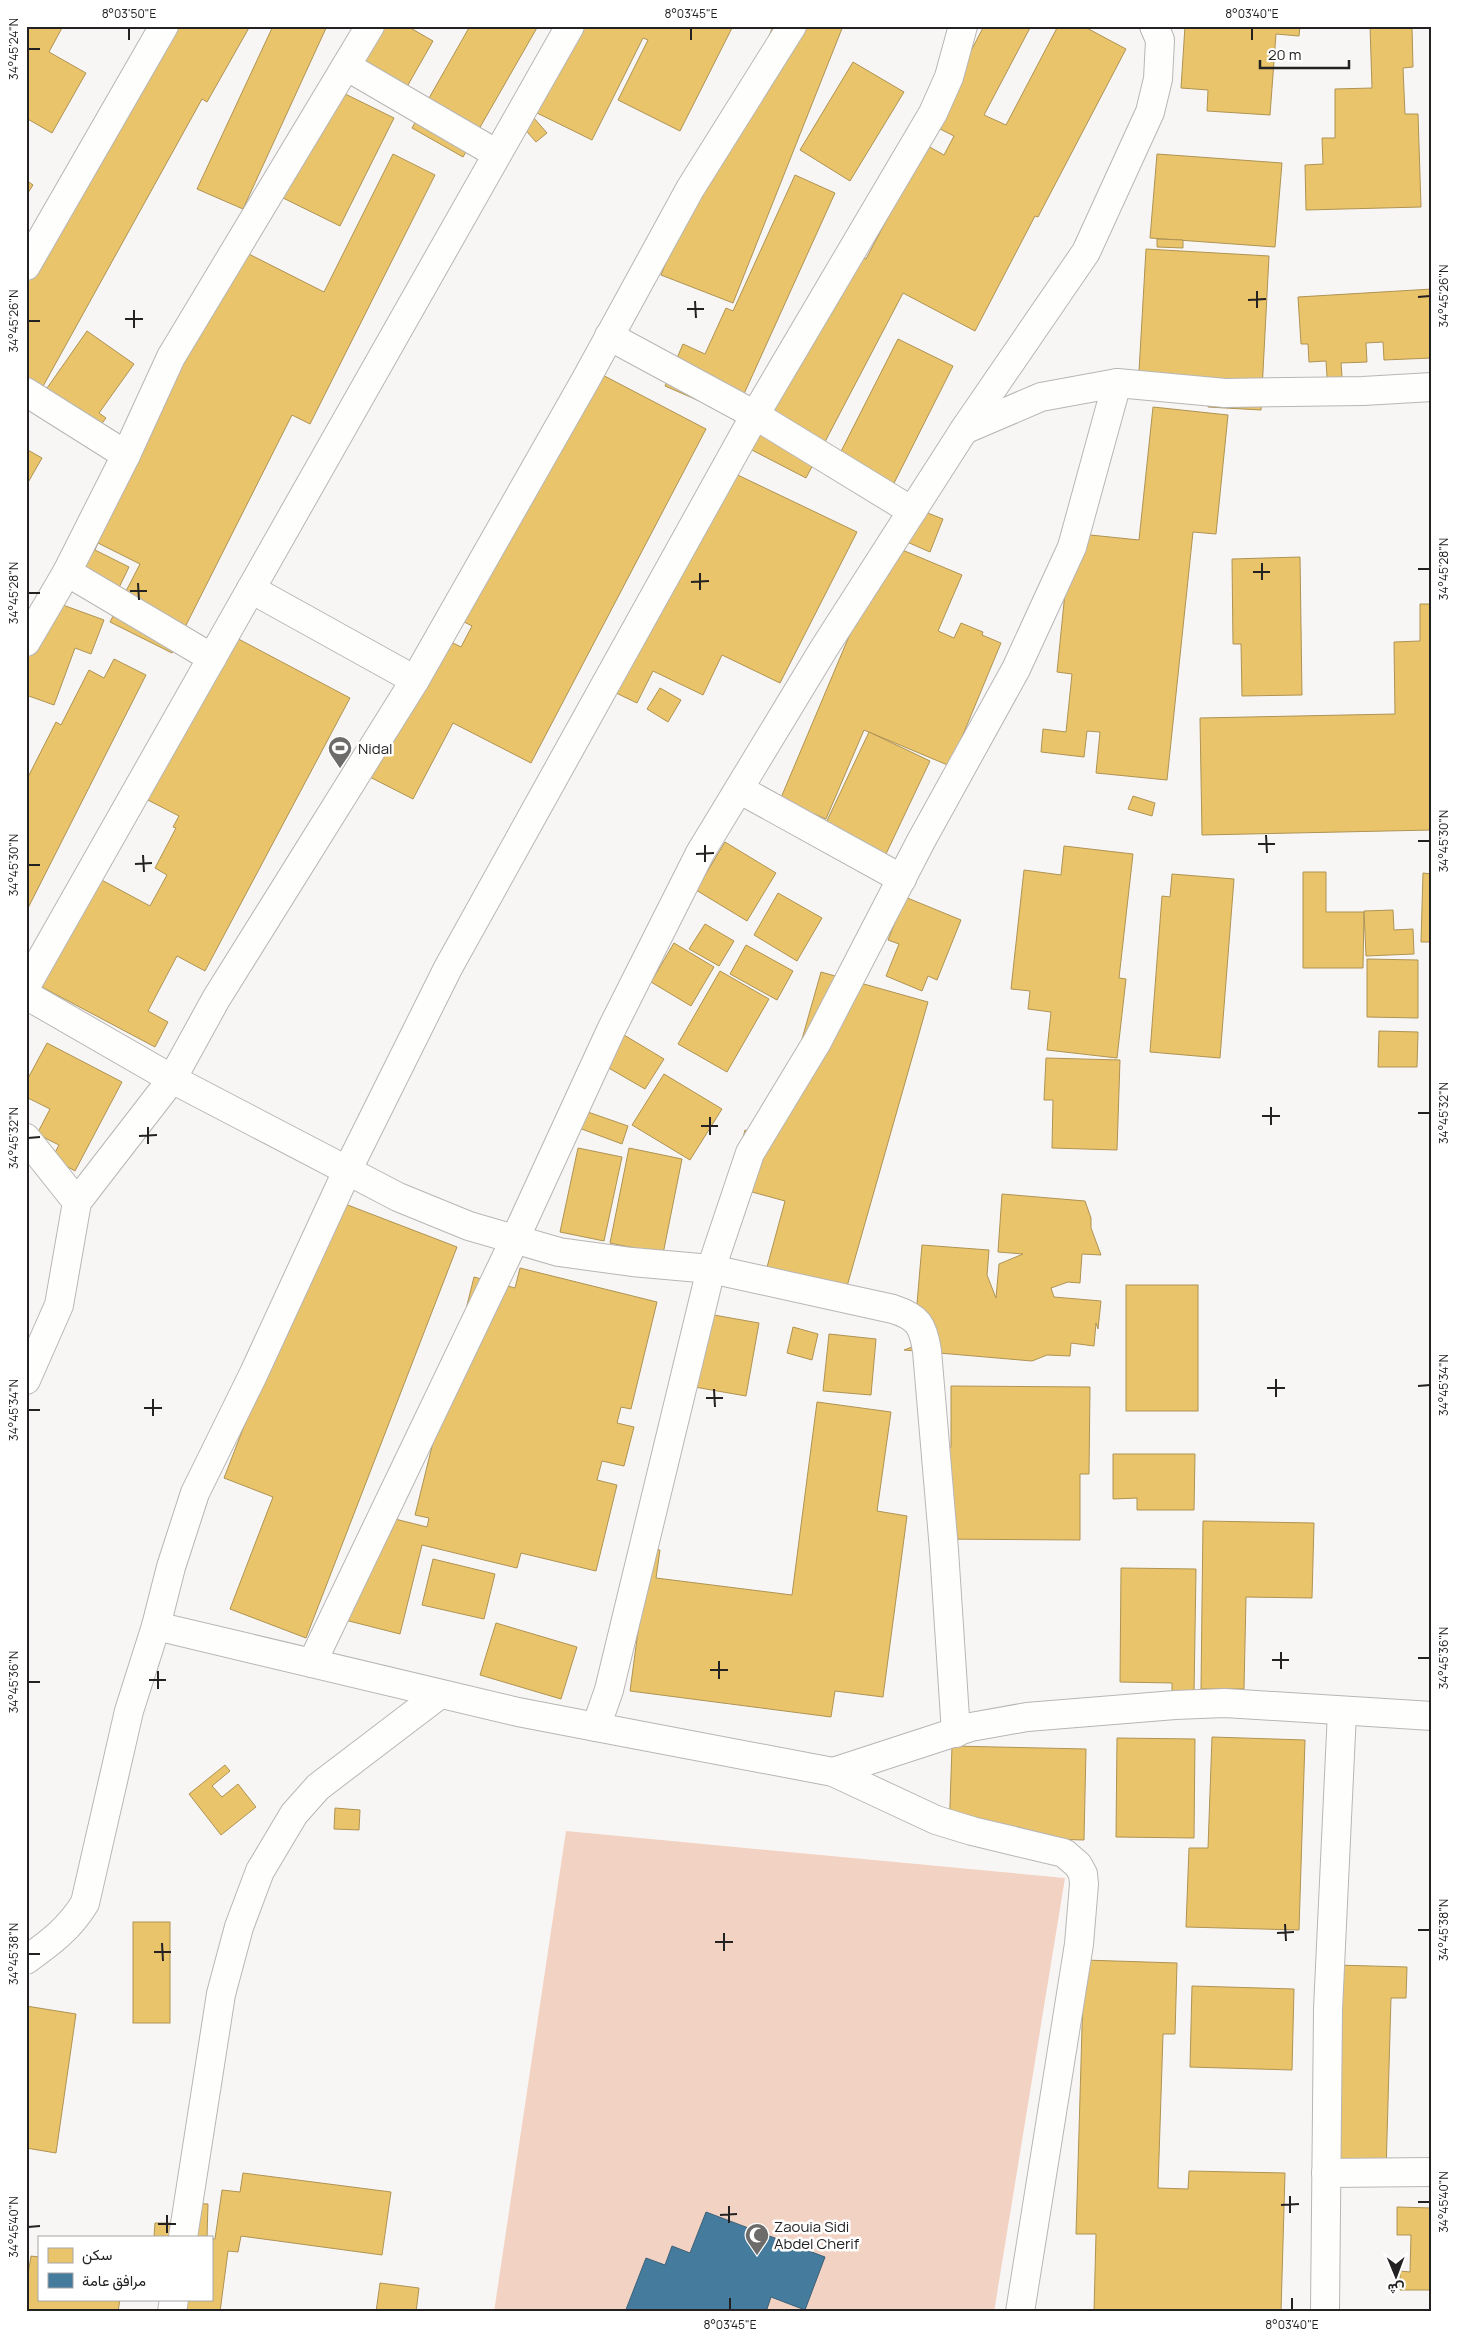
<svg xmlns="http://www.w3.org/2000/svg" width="1458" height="2338" viewBox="0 0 1458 2338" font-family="Manrope,Vazirmatn,sans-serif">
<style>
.green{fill:#f2d2c2}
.homes{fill:#e9c46a;stroke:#ae9354}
.public{fill:#457b9d;stroke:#3b6078}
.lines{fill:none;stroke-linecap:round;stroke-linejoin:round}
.minor-casing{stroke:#b8b6b5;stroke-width:30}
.minor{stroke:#fefefd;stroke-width:28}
.ticks{fill:none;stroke:#232121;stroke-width:2}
.labels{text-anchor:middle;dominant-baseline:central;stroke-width:5;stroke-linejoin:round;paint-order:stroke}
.poi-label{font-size:15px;fill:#232121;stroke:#fff;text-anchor:start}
.neatline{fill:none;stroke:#232121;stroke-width:2}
.ticks-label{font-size:12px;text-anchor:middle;fill:#232121}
</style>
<rect width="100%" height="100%" fill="#f8f6f4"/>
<path class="green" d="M 566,1831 L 1065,1878 L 994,2312 L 494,2312 Z"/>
<g class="homes">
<path d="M 26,26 L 63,26 L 49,52 L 86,73 L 52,133 L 26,118 Z"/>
<path d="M 169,26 L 250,26 L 207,102 L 202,99 L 26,417 L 26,282 Z"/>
<path d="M 273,26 L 327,26 L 243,209 L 197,189 Z"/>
<path d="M 385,26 L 407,26 L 433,41 L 400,99 L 357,74 Z"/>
<path d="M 470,26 L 538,26 L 463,157 L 412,128 Z"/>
<path d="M 579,26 L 733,26 L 680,131 L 618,100 L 648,40 L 643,38 L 592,140 L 535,112 Z"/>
<path d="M 773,26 L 843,26 L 733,303 L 661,275 L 709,153 L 742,105 Z"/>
<path d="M 984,26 L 1031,26 L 984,115 L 1006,125 L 1058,26 L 1083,26 L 1126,49 L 1038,217 L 1035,216 L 975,331 L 903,293 L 806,478 L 748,448 L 851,252 L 866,259 L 926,145 L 944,155 L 954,136 L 932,125 Z"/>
<path d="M 1185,26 L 1300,26 L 1299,36 L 1276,34 L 1270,115 L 1207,111 L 1208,90 L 1181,88 Z"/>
<path d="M 1370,26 L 1432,26 L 1412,27 L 1413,67 L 1403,68 L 1405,114 L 1418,114 L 1421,207 L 1306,210 L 1305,165 L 1323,164 L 1322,138 L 1335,138 L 1335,89 L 1372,88 Z"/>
<path d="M 853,62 L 904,92 L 850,181 L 800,150 Z"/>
<path d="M 331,87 L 394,118 L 340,226 L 277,195 Z"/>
<path d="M 533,117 L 547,133 L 536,142 L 522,126 Z"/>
<path d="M 393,154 L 435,175 L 310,424 L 292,415 L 172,653 L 110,622 L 140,564 L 98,543 L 95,550 L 129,567 L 112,602 L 64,578 L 231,245 L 324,292 Z"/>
<path d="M 1157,154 L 1282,163 L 1275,247 L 1150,238 Z"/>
<path d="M 795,175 L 835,193 L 734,416 L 665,386 L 683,344 L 705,354 L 726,308 L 733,311 Z"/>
<path d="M 26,180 L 33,185 L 26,196 Z"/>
<path d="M 1157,239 L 1183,240 L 1183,248 L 1157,247 Z"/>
<path d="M 1146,249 L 1269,256 L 1261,410 L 1208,407 L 1208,392 L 1138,389 Z"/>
<path d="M 1432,289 L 1432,358 L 1384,360 L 1383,342 L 1366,343 L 1367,362 L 1341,363 L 1343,390 L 1328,391 L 1326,361 L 1309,362 L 1308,344 L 1301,344 L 1298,297 Z"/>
<path d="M 87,331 L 134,364 L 99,413 L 106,418 L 93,435 L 80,426 L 72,437 L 50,422 L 45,391 Z"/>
<path d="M 898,339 L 953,366 L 884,503 L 829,475 Z"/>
<path d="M 593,370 L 706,429 L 531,763 L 453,723 L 413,799 L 356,770 L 429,631 L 461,647 L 472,626 L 445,612 Z"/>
<path d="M 1153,407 L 1228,415 L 1216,534 L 1193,532 L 1167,780 L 1096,773 L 1100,732 L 1087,731 L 1084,757 L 1041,752 L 1043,729 L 1066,732 L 1072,674 L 1057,672 L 1071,533 L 1139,540 Z"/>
<path d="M 26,449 L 42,458 L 26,486 Z"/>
<path d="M 723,468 L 857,532 L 780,683 L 722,655 L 703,695 L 653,671 L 637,703 L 614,692 Z"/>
<path d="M 920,510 L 943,519 L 930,552 L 907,542 Z"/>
<path d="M 888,544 L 962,575 L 938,631 L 954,638 L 961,623 L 983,632 L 982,635 L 1001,643 L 950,766 L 864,730 L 826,819 L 780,800 Z"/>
<path d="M 1300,557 L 1302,695 L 1242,696 L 1241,644 L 1233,644 L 1232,559 Z"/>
<path d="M 41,597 L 104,620 L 91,654 L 75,648 L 54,705 L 26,695 L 26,636 Z"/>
<path d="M 1420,604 L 1432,604 L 1432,830 L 1202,835 L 1200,718 L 1395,714 L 1394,642 L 1420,641 Z"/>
<path d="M 229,634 L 350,698 L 205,971 L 177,956 L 148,1011 L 168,1022 L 155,1047 L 38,985 L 96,877 L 150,906 L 167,875 L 155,868 L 176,828 L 173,827 L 179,816 L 142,797 Z"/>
<path d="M 114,659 L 146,675 L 26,912 L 26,781 L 56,722 L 61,725 L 89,670 L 104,678 Z"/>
<path d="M 660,688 L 681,700 L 668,722 L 647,709 Z"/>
<path d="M 869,732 L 930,761 L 886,854 L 825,825 Z"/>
<path d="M 1133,796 L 1155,803 L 1152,816 L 1128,809 Z"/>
<path d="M 725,842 L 776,873 L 747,921 L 696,890 Z"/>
<path d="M 1064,846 L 1133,854 L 1119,978 L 1126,979 L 1117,1058 L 1047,1050 L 1051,1012 L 1028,1009 L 1030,991 L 1011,989 L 1024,870 L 1061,875 Z"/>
<path d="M 1303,872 L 1326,872 L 1326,912 L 1364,912 L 1363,968 L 1303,968 Z"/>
<path d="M 1423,873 L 1432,874 L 1432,942 L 1421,942 Z"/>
<path d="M 1172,874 L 1234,879 L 1220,1058 L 1150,1052 L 1162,896 L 1170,897 Z"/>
<path d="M 778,893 L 822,918 L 797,961 L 754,935 Z"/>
<path d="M 905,897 L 961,920 L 937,980 L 928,976 L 922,991 L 886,976 L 899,944 L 888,940 Z"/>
<path d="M 1393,910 L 1394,930 L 1413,929 L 1414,954 L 1366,956 L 1364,911 Z"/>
<path d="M 705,924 L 734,941 L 719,966 L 689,949 Z"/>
<path d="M 674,943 L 714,967 L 691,1006 L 651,982 Z"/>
<path d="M 746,945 L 793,971 L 777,1000 L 730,974 Z"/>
<path d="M 1367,959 L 1418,960 L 1418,1018 L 1367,1017 Z"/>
<path d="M 720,971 L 769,999 L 727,1072 L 678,1044 Z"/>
<path d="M 821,972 L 928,1002 L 842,1304 L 763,1282 L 785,1201 L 730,1186 L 745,1130 L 774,1138 Z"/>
<path d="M 1379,1031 L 1418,1032 L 1417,1067 L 1378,1067 Z"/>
<path d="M 619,1032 L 664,1059 L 645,1089 L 600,1063 Z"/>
<path d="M 47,1043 L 122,1082 L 75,1171 L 52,1158 L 59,1145 L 37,1134 L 50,1109 L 26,1097 L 26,1082 Z"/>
<path d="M 1046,1058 L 1120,1060 L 1117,1150 L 1052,1148 L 1053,1100 L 1044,1100 Z"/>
<path d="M 664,1074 L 722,1109 L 690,1160 L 632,1125 Z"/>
<path d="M 585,1111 L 628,1126 L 622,1144 L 579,1128 Z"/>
<path d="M 1432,1127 L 1432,1203 L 1430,1203 Z"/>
<path d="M 578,1148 L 622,1157 L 604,1241 L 560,1232 Z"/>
<path d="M 629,1148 L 682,1159 L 663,1254 L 610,1243 Z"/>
<path d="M 1002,1194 L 1085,1201 L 1091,1218 L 1091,1228 L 1101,1255 L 1082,1254 L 1080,1283 L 1068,1282 L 1051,1288 L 1054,1297 L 1101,1301 L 1098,1329 L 1096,1323 L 1094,1346 L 1071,1343 L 1070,1356 L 1047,1355 L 1032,1361 L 904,1350 L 923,1343 L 917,1304 L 922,1245 L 989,1250 L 987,1275 L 996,1298 L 999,1264 L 1023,1254 L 998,1252 Z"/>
<path d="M 332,1199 L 457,1247 L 306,1638 L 230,1609 L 273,1497 L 224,1478 Z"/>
<path d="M 520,1268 L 657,1302 L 631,1409 L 621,1407 L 617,1423 L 634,1427 L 624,1466 L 602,1461 L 597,1480 L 617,1485 L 596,1571 L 521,1553 L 517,1568 L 422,1545 L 400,1634 L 345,1620 L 368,1527 L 391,1532 L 395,1519 L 427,1527 L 429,1518 L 415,1515 L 474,1277 L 515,1288 Z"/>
<rect x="1126" y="1285" width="72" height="126"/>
<path d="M 697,1312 L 759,1323 L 746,1396 L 683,1385 Z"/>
<path d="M 793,1327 L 818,1334 L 812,1360 L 787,1353 Z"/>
<path d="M 829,1334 L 876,1339 L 871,1395 L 823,1391 Z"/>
<path d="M 951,1386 L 1090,1387 L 1089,1474 L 1080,1474 L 1080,1540 L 932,1539 L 933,1448 L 951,1447 Z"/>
<path d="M 817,1402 L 891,1412 L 877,1511 L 907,1516 L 883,1697 L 835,1691 L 831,1717 L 630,1691 L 649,1549 L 660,1550 L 656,1578 L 792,1595 Z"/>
<path d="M 1113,1454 L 1195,1454 L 1194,1510 L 1137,1510 L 1137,1498 L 1113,1499 Z"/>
<path d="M 1203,1521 L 1314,1523 L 1312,1598 L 1246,1597 L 1244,1689 L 1201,1689 Z"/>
<path d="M 433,1559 L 495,1574 L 484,1619 L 422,1605 Z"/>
<path d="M 1121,1568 L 1196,1569 L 1194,1694 L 1172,1694 L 1172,1683 L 1120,1682 Z"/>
<path d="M 496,1623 L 577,1647 L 561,1699 L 480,1675 Z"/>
<path d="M 1212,1737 L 1305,1740 L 1299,1930 L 1186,1927 L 1189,1848 L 1208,1848 Z"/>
<path d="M 1117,1738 L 1195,1739 L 1194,1838 L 1116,1837 Z"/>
<path d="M 952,1746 L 1086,1749 L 1084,1840 L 949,1836 Z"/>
<path d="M 225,1765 L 230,1771 L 212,1786 L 222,1797 L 238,1784 L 256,1807 L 221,1835 L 189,1794 Z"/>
<path d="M 335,1808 L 360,1810 L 359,1830 L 334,1829 Z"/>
<rect x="133" y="1922" width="37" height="101"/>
<path d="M 1084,1960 L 1177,1963 L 1175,2034 L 1163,2034 L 1158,2188 L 1188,2189 L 1189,2171 L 1285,2173 L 1281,2312 L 1094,2312 L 1096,2234 L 1076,2234 Z"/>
<path d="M 1335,1965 L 1407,1967 L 1406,1998 L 1391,1998 L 1386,2172 L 1320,2170 Z"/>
<path d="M 1192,1986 L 1294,1989 L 1292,2070 L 1190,2067 Z"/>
<path d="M 26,2006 L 76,2014 L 56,2153 L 26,2148 Z"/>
<path d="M 243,2173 L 391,2192 L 382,2255 L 241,2236 L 238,2252 L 228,2251 L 220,2312 L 176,2312 L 177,2299 L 211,2299 L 211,2239 L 215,2239 L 222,2190 L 240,2192 Z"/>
<path d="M 185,2203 L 208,2204 L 207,2237 L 154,2237 L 155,2223 L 184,2223 Z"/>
<path d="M 1397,2207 L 1432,2208 L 1432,2290 L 1400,2290 L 1400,2271 L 1410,2272 L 1411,2235 L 1397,2235 Z"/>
<path d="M 31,2256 L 39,2257 L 39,2299 L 120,2299 L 118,2312 L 26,2312 L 26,2286 Z"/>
<path d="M 380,2283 L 419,2288 L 416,2312 L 376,2312 Z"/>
</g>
<path class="public" d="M 706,2212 L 825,2257 L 805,2310 L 771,2297 L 766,2312 L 625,2312 L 646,2258 L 665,2265 L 672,2246 L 690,2253 Z"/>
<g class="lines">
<g class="minor-casing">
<g id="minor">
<path d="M 346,66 L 497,154"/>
<path d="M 26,266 L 164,26"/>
<path d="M 609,336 L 755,415 L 912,511"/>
<path d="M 26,392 L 126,455"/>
<path d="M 964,430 L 1041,397 L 1117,383"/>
<path d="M 67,572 L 212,658"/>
<path d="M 251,589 L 415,680"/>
<path d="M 26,642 L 67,572 L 126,455 L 171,357 L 370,26"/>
<path d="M 739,789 L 902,879"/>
<path d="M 26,986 L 570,26"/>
<path d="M 26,995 L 172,1079 L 398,1197 L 469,1226 L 559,1252 L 632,1262 L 711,1269 L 893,1309 C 918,1317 923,1325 927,1351 L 944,1550 L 956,1733"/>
<path d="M 26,1138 L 77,1202"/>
<path d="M 26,1380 L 59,1305 L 77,1202 L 172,1079 L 216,999 L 415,680 L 585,381 L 690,189 L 792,26"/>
<path d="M 156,1626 L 518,1712 L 596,1727 L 609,1690 L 711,1269 L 750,1153 L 817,1042 L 921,841 L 1016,669 L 1072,547 L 1117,383 L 1225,393 L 1363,391 L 1432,387"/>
<path d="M 312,1663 L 515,1239 L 611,1030 L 700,853 L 823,650 L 964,430 L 1086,252 L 1150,112 L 1158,79 L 1160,40 L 1154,26"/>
<path d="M 596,1727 L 833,1772 L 936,1820 L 972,1831 L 1064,1853 L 1078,1865 L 1083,1874 L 1084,1884 L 1079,1944 L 1020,2312"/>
<path d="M 833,1772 L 971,1727 L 1027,1717 L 1175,1705 L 1225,1703 L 1432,1716"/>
<path d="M 26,1960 C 50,1943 70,1928 85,1903 L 129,1711 L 156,1626 L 171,1567 L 195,1493 L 254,1373 L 348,1169 L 448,968 L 755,415 L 933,113 L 949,77 L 963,26"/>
<path d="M 1326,2173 L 1432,2172"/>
<path d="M 183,2237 L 221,1994 L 239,1927 L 260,1871 L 294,1814 L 318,1787 L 440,1694"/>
<path d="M 172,2312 L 174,2299"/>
<path d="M 1325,2312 L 1328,2009 L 1342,1712"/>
</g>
</g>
<use href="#minor" class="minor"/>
</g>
<path class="ticks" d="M 129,28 L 129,40M 691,28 L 691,40M 1252,28 L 1252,40M 28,49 L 40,49M 1257,291 L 1257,308M 1418,297 L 1430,296M 1248,300 L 1266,299M 695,301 L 696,318M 687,309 L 704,309M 134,310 L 134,328M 125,319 L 143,319M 28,321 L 40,321M 1262,563 L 1262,580M 1418,569 L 1430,569M 1253,572 L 1270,572M 700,573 L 700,590M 691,582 L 709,581M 138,583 L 139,600M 130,591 L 147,591M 28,593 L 40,593M 1266,835 L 1267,853M 1418,841 L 1430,841M 1258,844 L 1275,844M 705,845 L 705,862M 696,854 L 714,853M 143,855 L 144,872M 135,864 L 152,863M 28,865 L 40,865M 1271,1107 L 1271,1125M 1418,1113 L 1430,1113M 1262,1116 L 1280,1116M 710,1117 L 710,1135M 701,1126 L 718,1126M 148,1127 L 148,1144M 139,1136 L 157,1135M 28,1138 L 40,1137M 1276,1379 L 1276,1397M 1418,1386 L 1430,1385M 1267,1388 L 1285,1388M 714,1389 L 715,1407M 706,1398 L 723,1398M 153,1399 L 153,1416M 144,1408 L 162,1408M 28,1410 L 40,1410M 1281,1652 L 1281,1669M 1418,1658 L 1430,1658M 1272,1660 L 1289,1660M 719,1661 L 719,1679M 710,1670 L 728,1670M 158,1671 L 158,1689M 149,1680 L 166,1680M 28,1682 L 40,1682M 1285,1924 L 1286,1941M 1418,1930 L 1430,1930M 724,1933 L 724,1951M 1277,1933 L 1294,1932M 715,1942 L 733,1942M 162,1943 L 163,1961M 154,1952 L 171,1952M 28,1954 L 40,1954M 1290,2196 L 1290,2213M 1418,2202 L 1430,2202M 1281,2205 L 1299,2204M 729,2206 L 729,2223M 167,2215 L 167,2233M 720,2215 L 737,2214M 158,2224 L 176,2224M 28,2227 L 40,2226M 730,2298 L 730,2310M 1292,2298 L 1292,2310"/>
<defs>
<g id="stadium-pin" transform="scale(1.25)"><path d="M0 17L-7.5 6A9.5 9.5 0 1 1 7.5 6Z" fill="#6e6c6b" stroke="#fff"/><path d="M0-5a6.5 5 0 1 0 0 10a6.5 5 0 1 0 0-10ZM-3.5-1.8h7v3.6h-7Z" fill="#fff"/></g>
<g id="mosque-pin" transform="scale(1.25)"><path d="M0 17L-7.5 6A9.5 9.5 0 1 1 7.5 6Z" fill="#6e6c6b" stroke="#fff"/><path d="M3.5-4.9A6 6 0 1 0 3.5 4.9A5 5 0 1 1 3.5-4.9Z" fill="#fff"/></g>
</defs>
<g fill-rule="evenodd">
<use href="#stadium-pin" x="340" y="748"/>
<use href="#mosque-pin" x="757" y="2235"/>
</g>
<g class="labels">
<g class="poi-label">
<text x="358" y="748">Nidal</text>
<text x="774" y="2226">Zaouia Sidi<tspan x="774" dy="17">Abdel Cherif</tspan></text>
</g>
</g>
<rect width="1458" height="2338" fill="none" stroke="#ffffff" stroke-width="55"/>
<rect x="38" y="2236" width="175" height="65" fill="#ffffff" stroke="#a7a6a6"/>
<rect x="48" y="2248" width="25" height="15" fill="#e9c46a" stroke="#a7a6a6"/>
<text x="82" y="2260" font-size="15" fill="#232121">سكن</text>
<rect x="48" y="2273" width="25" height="15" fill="#457b9d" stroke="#a7a6a6"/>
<text x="82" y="2286" font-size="15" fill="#232121">مرافق عامة</text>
<g transform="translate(1396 2276) rotate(179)" stroke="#ffffff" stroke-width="4" paint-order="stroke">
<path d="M0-4L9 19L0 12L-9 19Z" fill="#232121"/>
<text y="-8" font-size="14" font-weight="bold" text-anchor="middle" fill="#232121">ش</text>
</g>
<path d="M1260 60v8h89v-8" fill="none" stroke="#232121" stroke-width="2.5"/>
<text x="1268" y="60" font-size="15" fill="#232121" stroke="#ffffff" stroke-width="4" paint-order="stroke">20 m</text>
<rect x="28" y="28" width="1402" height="2282" class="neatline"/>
<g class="ticks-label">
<text x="129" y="18">8°03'50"E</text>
<text x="691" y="18">8°03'45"E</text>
<text x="1252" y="18">8°03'40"E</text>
<text transform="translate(14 49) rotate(-90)" y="4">34°45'24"N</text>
<text transform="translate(1444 296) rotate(-90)" y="4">34°45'26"N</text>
<text transform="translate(14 321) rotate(-90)" y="4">34°45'26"N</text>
<text transform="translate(1444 569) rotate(-90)" y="4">34°45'28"N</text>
<text transform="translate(14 593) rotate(-90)" y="4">34°45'28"N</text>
<text transform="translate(1444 841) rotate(-90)" y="4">34°45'30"N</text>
<text transform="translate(14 865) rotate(-90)" y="4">34°45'30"N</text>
<text transform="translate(1444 1113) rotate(-90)" y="4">34°45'32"N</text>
<text transform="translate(14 1138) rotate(-90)" y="4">34°45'32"N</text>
<text transform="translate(1444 1385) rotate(-90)" y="4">34°45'34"N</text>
<text transform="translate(14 1410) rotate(-90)" y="4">34°45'34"N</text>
<text transform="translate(1444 1658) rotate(-90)" y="4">34°45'36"N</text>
<text transform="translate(14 1682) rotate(-90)" y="4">34°45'36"N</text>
<text transform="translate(1444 1930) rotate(-90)" y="4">34°45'38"N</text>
<text transform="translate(14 1954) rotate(-90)" y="4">34°45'38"N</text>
<text transform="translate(1444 2202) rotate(-90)" y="4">34°45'40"N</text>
<text transform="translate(14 2227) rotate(-90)" y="4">34°45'40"N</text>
<text x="730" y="2329">8°03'45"E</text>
<text x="1292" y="2329">8°03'40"E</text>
</g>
</svg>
